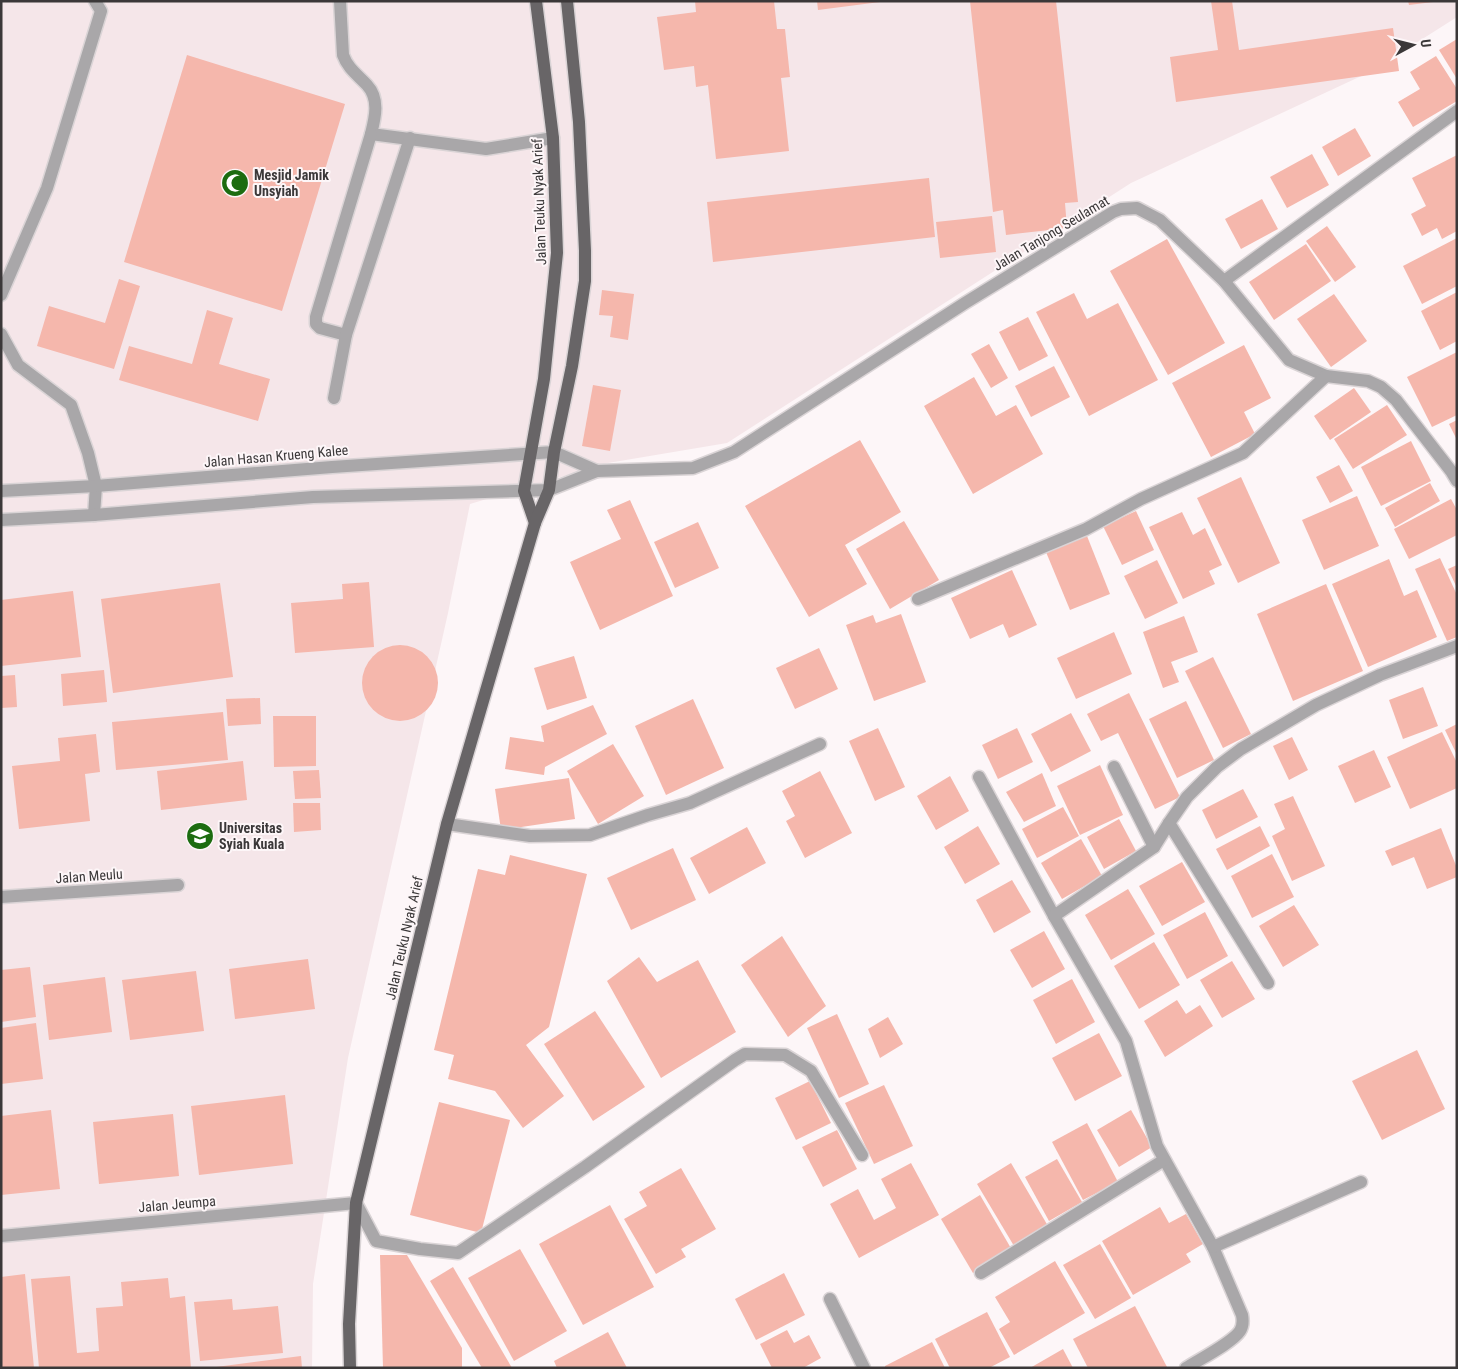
<svg xmlns="http://www.w3.org/2000/svg" width="1458" height="1369" viewBox="0 0 1458 1369" font-family="'Roboto Condensed',sans-serif">
<style>
.built{fill:#f5e6e9}
.building{fill:#f5b7ac}
.lines{fill:none;stroke-linecap:round;stroke-linejoin:round}
.minor-casing{stroke:#dad4d6;stroke-width:15}
.major-casing{stroke:#dad4d6;stroke-width:15}
.minor{stroke:#a9a7a9;stroke-width:12}
.major{stroke:#686567;stroke-width:12}
.labels{text-anchor:middle;dominant-baseline:central;stroke-width:4;stroke-linejoin:round;paint-order:stroke}
.poi-label{font-size:14px;font-weight:bold;fill:#3b3839;stroke:#fdf6f8;text-anchor:start}
.street-label{font-size:14px;fill:#3b3839;stroke:#fdf6f8}
</style>
<rect width="100%" height="100%" fill="#fdf6f8"/>
<path class="built" d="M 1,1 L 1457,1 L 1457,17 L 1372,71 L 1131,183 L 727,443 L 608,463 L 470,504 L 448,613 L 348,1058 L 313,1284 L 312,1368 L 1,1368 Z"/>
<g class="building">
<path d="M 695,1 L 774,1 L 777,29 L 785,29 L 790,77 L 781,78 L 789,151 L 716,159 L 708,85 L 696,87 L 694,66 L 664,70 L 657,17 L 696,12 Z"/>
<path d="M 817,1 L 880,1 L 880,2 L 818,10 Z"/>
<path d="M 970,1 L 1056,1 L 1078,202 L 1065,203 L 1067,228 L 1006,235 L 1003,210 L 993,212 Z"/>
<path d="M 1211,1 L 1232,1 L 1239,50 L 1393,28 L 1399,71 L 1176,102 L 1170,57 L 1218,50 Z"/>
<path d="M 1408,1 L 1433,1 L 1433,2 L 1409,5 Z"/>
<path d="M 1457,39 L 1457,79 L 1439,50 Z"/>
<path d="M 187,55 L 345,104 L 282,311 L 124,262 Z"/>
<path d="M 1436,56 L 1457,89 L 1457,101 L 1413,127 L 1398,102 L 1420,89 L 1410,72 Z"/>
<path d="M 1355,128 L 1371,156 L 1338,176 L 1322,147 Z"/>
<path d="M 1312,154 L 1329,185 L 1287,208 L 1270,177 Z"/>
<path d="M 1457,155 L 1457,231 L 1442,239 L 1437,228 L 1422,236 L 1411,214 L 1426,206 L 1412,178 Z"/>
<path d="M 929,178 L 935,237 L 713,262 L 707,202 Z"/>
<path d="M 1262,199 L 1278,229 L 1241,249 L 1225,219 Z"/>
<path d="M 992,216 L 996,252 L 940,258 L 936,222 Z"/>
<path d="M 1327,226 L 1356,267 L 1335,282 L 1306,241 Z"/>
<path d="M 1457,238 L 1457,286 L 1422,304 L 1403,266 Z"/>
<path d="M 1167,239 L 1225,343 L 1168,375 L 1110,271 Z"/>
<path d="M 1306,244 L 1331,281 L 1274,320 L 1249,282 Z"/>
<path d="M 119,279 L 140,286 L 114,369 L 37,346 L 49,306 L 105,323 Z"/>
<path d="M 602,290 L 634,294 L 628,340 L 610,337 L 613,316 L 599,315 Z"/>
<path d="M 1457,292 L 1457,341 L 1440,350 L 1421,311 Z"/>
<path d="M 1074,293 L 1087,319 L 1118,303 L 1158,380 L 1089,416 L 1036,312 Z"/>
<path d="M 1334,294 L 1367,341 L 1331,367 L 1297,319 Z"/>
<path d="M 207,310 L 233,318 L 219,364 L 270,379 L 258,421 L 119,380 L 129,346 L 192,364 Z"/>
<path d="M 1028,317 L 1048,356 L 1019,371 L 999,332 Z"/>
<path d="M 989,344 L 1008,378 L 991,388 L 971,354 Z"/>
<path d="M 1244,345 L 1271,398 L 1244,412 L 1255,434 L 1211,457 L 1172,383 Z"/>
<path d="M 1457,352 L 1457,415 L 1432,427 L 1407,377 Z"/>
<path d="M 1054,366 L 1070,397 L 1031,417 L 1015,386 Z"/>
<path d="M 974,377 L 996,416 L 1016,405 L 1043,454 L 973,494 L 924,406 Z"/>
<path d="M 593,385 L 621,390 L 610,451 L 582,446 Z"/>
<path d="M 1354,388 L 1371,412 L 1330,440 L 1314,416 Z"/>
<path d="M 1387,405 L 1407,435 L 1353,469 L 1334,439 Z"/>
<path d="M 1457,420 L 1457,440 L 1449,424 Z"/>
<path d="M 860,440 L 901,512 L 845,545 L 867,584 L 809,617 L 745,506 Z"/>
<path d="M 1411,441 L 1431,481 L 1381,506 L 1361,467 Z"/>
<path d="M 1339,465 L 1353,491 L 1330,503 L 1316,477 Z"/>
<path d="M 1241,477 L 1280,563 L 1238,583 L 1197,498 Z"/>
<path d="M 1430,483 L 1440,501 L 1395,527 L 1385,508 Z"/>
<path d="M 1357,496 L 1379,546 L 1324,570 L 1302,520 Z"/>
<path d="M 1451,499 L 1457,510 L 1457,535 L 1409,559 L 1394,529 Z"/>
<path d="M 630,500 L 673,596 L 600,630 L 570,562 L 621,539 L 607,510 Z"/>
<path d="M 1136,511 L 1154,550 L 1122,565 L 1103,526 Z"/>
<path d="M 1182,512 L 1193,535 L 1205,528 L 1222,565 L 1209,571 L 1215,584 L 1183,599 L 1149,527 Z"/>
<path d="M 904,521 L 939,580 L 890,609 L 856,549 Z"/>
<path d="M 698,522 L 719,568 L 675,588 L 654,542 Z"/>
<path d="M 1087,536 L 1110,594 L 1070,610 L 1046,552 Z"/>
<path d="M 1440,558 L 1457,595 L 1457,637 L 1447,641 L 1415,569 Z"/>
<path d="M 1389,559 L 1404,596 L 1417,590 L 1437,637 L 1368,667 L 1332,584 Z"/>
<path d="M 1157,560 L 1178,603 L 1145,619 L 1124,576 Z"/>
<path d="M 1457,565 L 1457,588 L 1448,569 Z"/>
<path d="M 1012,570 L 1037,625 L 1009,638 L 1003,624 L 970,639 L 951,598 Z"/>
<path d="M 369,582 L 374,647 L 295,653 L 291,603 L 343,599 L 342,584 Z"/>
<path d="M 220,583 L 233,677 L 113,693 L 101,599 Z"/>
<path d="M 1326,584 L 1363,671 L 1293,701 L 1257,614 Z"/>
<path d="M 73,591 L 81,657 L 1,666 L 1,600 Z"/>
<path d="M 901,614 L 926,682 L 874,701 L 846,625 L 873,615 L 876,623 Z"/>
<path d="M 1184,616 L 1198,652 L 1171,662 L 1179,682 L 1163,688 L 1143,632 Z"/>
<path d="M 1114,632 L 1132,674 L 1076,699 L 1057,658 Z"/>
<circle cx="400" cy="683" r="38"/>
<path d="M 819,648 L 838,689 L 795,709 L 776,668 Z"/>
<path d="M 574,656 L 587,698 L 547,710 L 534,668 Z"/>
<path d="M 1213,657 L 1251,734 L 1223,748 L 1185,671 Z"/>
<path d="M 104,670 L 107,702 L 63,706 L 61,674 Z"/>
<path d="M 15,675 L 17,707 L 1,708 L 1,676 Z"/>
<path d="M 1423,687 L 1438,726 L 1403,739 L 1389,700 Z"/>
<path d="M 1129,693 L 1180,797 L 1155,809 L 1118,733 L 1101,741 L 1087,714 Z"/>
<path d="M 260,698 L 261,724 L 228,726 L 226,699 Z"/>
<path d="M 693,699 L 724,768 L 666,795 L 635,726 Z"/>
<path d="M 1186,701 L 1214,760 L 1177,778 L 1149,719 Z"/>
<path d="M 593,705 L 607,734 L 545,767 L 544,775 L 505,769 L 510,737 L 544,742 L 541,726 Z"/>
<path d="M 223,712 L 228,760 L 116,770 L 112,722 Z"/>
<path d="M 1071,713 L 1091,751 L 1051,772 L 1031,734 Z"/>
<path d="M 273,716 L 316,716 L 316,766 L 274,767 Z"/>
<path d="M 1457,724 L 1457,755 L 1445,730 Z"/>
<path d="M 878,728 L 905,787 L 875,801 L 849,741 Z"/>
<path d="M 1017,728 L 1033,762 L 998,779 L 982,745 Z"/>
<path d="M 1442,732 L 1457,763 L 1457,788 L 1410,809 L 1387,757 Z"/>
<path d="M 96,734 L 100,772 L 85,774 L 90,821 L 19,829 L 12,766 L 60,761 L 58,738 Z"/>
<path d="M 1292,737 L 1308,770 L 1289,780 L 1273,746 Z"/>
<path d="M 613,744 L 644,796 L 598,824 L 567,771 Z"/>
<path d="M 1374,750 L 1391,787 L 1355,803 L 1338,766 Z"/>
<path d="M 243,761 L 247,800 L 161,810 L 157,771 Z"/>
<path d="M 1100,765 L 1123,815 L 1080,835 L 1057,786 Z"/>
<path d="M 319,770 L 321,798 L 295,799 L 293,771 Z"/>
<path d="M 820,771 L 852,833 L 805,858 L 786,821 L 795,816 L 782,791 Z"/>
<path d="M 1042,773 L 1056,806 L 1024,822 L 1006,792 Z"/>
<path d="M 950,776 L 969,811 L 936,830 L 917,796 Z"/>
<path d="M 569,778 L 575,819 L 501,830 L 495,789 Z"/>
<path d="M 1243,789 L 1258,817 L 1216,839 L 1202,810 Z"/>
<path d="M 1293,796 L 1325,866 L 1292,881 L 1272,836 L 1285,829 L 1274,804 Z"/>
<path d="M 293,803 L 320,803 L 321,830 L 294,832 Z"/>
<path d="M 1063,807 L 1079,836 L 1037,858 L 1022,829 Z"/>
<path d="M 1119,819 L 1136,851 L 1104,869 L 1087,837 Z"/>
<path d="M 978,826 L 1000,864 L 965,884 L 944,847 Z"/>
<path d="M 1260,826 L 1270,846 L 1227,870 L 1216,849 Z"/>
<path d="M 747,827 L 766,863 L 709,894 L 690,858 Z"/>
<path d="M 1441,828 L 1457,868 L 1457,877 L 1427,889 L 1414,857 L 1392,866 L 1385,851 Z"/>
<path d="M 1081,839 L 1102,876 L 1062,899 L 1041,863 Z"/>
<path d="M 673,848 L 696,900 L 631,930 L 607,878 Z"/>
<path d="M 1272,854 L 1294,897 L 1252,918 L 1231,876 Z"/>
<path d="M 510,855 L 587,874 L 549,1027 L 526,1045 L 564,1096 L 523,1128 L 495,1091 L 448,1079 L 454,1055 L 434,1050 L 478,869 L 505,875 Z"/>
<path d="M 1182,862 L 1205,902 L 1162,926 L 1139,886 Z"/>
<path d="M 1012,880 L 1031,912 L 994,933 L 976,900 Z"/>
<path d="M 1128,889 L 1155,934 L 1111,960 L 1085,915 Z"/>
<path d="M 1294,905 L 1319,945 L 1283,967 L 1259,926 Z"/>
<path d="M 1205,912 L 1228,956 L 1187,979 L 1163,935 Z"/>
<path d="M 1044,931 L 1065,969 L 1032,988 L 1010,950 Z"/>
<path d="M 782,936 L 826,1006 L 788,1037 L 741,965 Z"/>
<path d="M 1154,942 L 1180,985 L 1139,1009 L 1114,966 Z"/>
<path d="M 639,957 L 657,982 L 698,960 L 736,1032 L 661,1078 L 607,981 Z"/>
<path d="M 308,959 L 315,1009 L 235,1019 L 229,969 Z"/>
<path d="M 1232,961 L 1255,999 L 1222,1018 L 1200,980 Z"/>
<path d="M 30,967 L 36,1017 L 1,1022 L 1,970 Z"/>
<path d="M 196,971 L 204,1031 L 130,1040 L 122,980 Z"/>
<path d="M 105,977 L 112,1032 L 49,1040 L 43,985 Z"/>
<path d="M 1072,979 L 1095,1022 L 1056,1044 L 1033,1000 Z"/>
<path d="M 1177,1000 L 1186,1014 L 1200,1005 L 1213,1026 L 1165,1057 L 1144,1021 Z"/>
<path d="M 595,1011 L 645,1087 L 593,1121 L 544,1044 Z"/>
<path d="M 837,1014 L 869,1084 L 839,1098 L 807,1028 Z"/>
<path d="M 888,1017 L 903,1044 L 880,1058 L 868,1029 Z"/>
<path d="M 36,1023 L 43,1079 L 1,1084 L 1,1028 Z"/>
<path d="M 1099,1033 L 1122,1076 L 1075,1101 L 1052,1058 Z"/>
<path d="M 1417,1050 L 1445,1109 L 1382,1140 L 1352,1081 Z"/>
<path d="M 810,1081 L 831,1123 L 796,1140 L 775,1098 Z"/>
<path d="M 884,1085 L 913,1146 L 874,1164 L 845,1103 Z"/>
<path d="M 285,1095 L 293,1164 L 199,1175 L 191,1106 Z"/>
<path d="M 439,1102 L 510,1120 L 481,1233 L 410,1215 Z"/>
<path d="M 51,1110 L 60,1189 L 1,1195 L 1,1116 Z"/>
<path d="M 1131,1110 L 1152,1147 L 1119,1167 L 1097,1130 Z"/>
<path d="M 173,1114 L 179,1176 L 99,1184 L 93,1122 Z"/>
<path d="M 1087,1123 L 1118,1182 L 1083,1200 L 1052,1142 Z"/>
<path d="M 837,1130 L 857,1169 L 823,1187 L 802,1147 Z"/>
<path d="M 1057,1159 L 1082,1202 L 1049,1221 L 1025,1177 Z"/>
<path d="M 911,1163 L 939,1215 L 859,1258 L 830,1204 L 858,1189 L 874,1220 L 896,1208 L 881,1179 Z"/>
<path d="M 1011,1163 L 1048,1226 L 1014,1246 L 977,1184 Z"/>
<path d="M 681,1168 L 716,1229 L 681,1249 L 686,1257 L 656,1274 L 624,1219 L 647,1206 L 639,1192 Z"/>
<path d="M 980,1195 L 1012,1250 L 973,1273 L 941,1219 Z"/>
<path d="M 610,1205 L 654,1287 L 583,1325 L 539,1244 Z"/>
<path d="M 1160,1207 L 1169,1223 L 1186,1214 L 1203,1244 L 1186,1254 L 1191,1262 L 1133,1295 L 1102,1241 Z"/>
<path d="M 1100,1244 L 1131,1298 L 1095,1319 L 1063,1265 Z"/>
<path d="M 520,1249 L 567,1331 L 514,1361 L 468,1278 Z"/>
<path d="M 380,1255 L 407,1255 L 462,1348 L 462,1368 L 383,1368 Z"/>
<path d="M 1055,1261 L 1085,1313 L 1014,1355 L 999,1329 L 1010,1322 L 995,1297 Z"/>
<path d="M 453,1267 L 512,1368 L 482,1368 L 430,1281 Z"/>
<path d="M 784,1273 L 805,1315 L 756,1340 L 735,1299 Z"/>
<path d="M 25,1274 L 34,1368 L 1,1368 L 1,1277 Z"/>
<path d="M 70,1276 L 77,1353 L 99,1351 L 96,1308 L 123,1306 L 121,1282 L 168,1278 L 170,1298 L 185,1296 L 191,1368 L 39,1368 L 31,1279 Z"/>
<path d="M 232,1299 L 233,1310 L 278,1306 L 283,1353 L 200,1361 L 194,1302 Z"/>
<path d="M 1135,1306 L 1167,1367 L 1088,1368 L 1073,1339 Z"/>
<path d="M 987,1312 L 1010,1357 L 989,1368 L 950,1368 L 935,1339 Z"/>
<path d="M 787,1330 L 794,1343 L 809,1335 L 821,1358 L 803,1368 L 772,1368 L 760,1344 Z"/>
<path d="M 608,1332 L 627,1368 L 557,1368 L 554,1361 Z"/>
<path d="M 932,1342 L 945,1368 L 885,1368 L 885,1366 Z"/>
<path d="M 1063,1349 L 1073,1368 L 1030,1368 Z"/>
<path d="M 301,1356 L 302,1368 L 216,1368 L 216,1367 Z"/>
</g>
<g class="lines">
<g class="minor-casing">
<g id="minor">
<path d="M 340,1 L 343,55 C 348,69 358,75 367,85 C 380,99 375,118 371,134 L 486,149 L 553,138"/>
<path d="M 1224,281 L 1457,111"/>
<path d="M 1,295 L 47,188 L 101,11 L 95,1"/>
<path d="M 1,334 L 18,365 L 71,405 L 88,453 L 96,486 L 94,515"/>
<path d="M 346,335 L 320,328 L 316,324 L 316,317 L 371,134"/>
<path d="M 334,398 L 346,335 L 410,138"/>
<path d="M 1,491 L 96,486 L 332,467 L 554,452 L 597,471"/>
<path d="M 1,520 L 94,515 L 313,497 L 549,490 L 597,471 L 693,468 L 734,452 L 965,303 L 1113,212 L 1121,209 L 1137,208 L 1160,220 L 1224,281 L 1289,360 L 1326,376 L 1368,381 L 1381,387 L 1396,400 L 1451,471 L 1457,481"/>
<path d="M 918,599 L 1086,529 L 1141,499 L 1243,453 L 1326,376"/>
<path d="M 1114,767 L 1154,847"/>
<path d="M 979,777 L 1054,916 L 1126,1041 L 1157,1146 L 1213,1247 L 1242,1315 C 1243,1320 1243,1326 1240,1331 C 1232,1343 1200,1359 1186,1368"/>
<path d="M 1169,823 L 1187,797 L 1217,767 L 1241,749 L 1316,705 L 1380,675 L 1457,646"/>
<path d="M 447,824 L 530,836 L 590,835 L 648,815 L 690,803 L 820,744"/>
<path d="M 1,897 L 178,885"/>
<path d="M 1054,916 L 1154,847 L 1169,823 L 1268,983"/>
<path d="M 1,1236 L 356,1203 L 376,1241 L 420,1249 L 458,1253 L 585,1167 L 735,1060 L 745,1054 L 785,1055 L 811,1071 L 862,1155"/>
<path d="M 1213,1247 L 1361,1182"/>
<path d="M 981,1273 L 1164,1160"/>
<path d="M 830,1299 L 864,1368"/>
</g>
</g>
<g class="major-casing">
<g id="major">
<path d="M 535,523 L 524,491 L 544,379 L 557,253 L 553,138 L 536,1"/>
<path d="M 350,1368 L 349,1324 L 356,1203 L 447,824 L 535,523 L 549,490 L 554,452 L 572,366 L 585,281 L 585,251 L 579,122 L 567,1"/>
</g>
</g>
<use href="#minor" class="minor"/>
<use href="#major" class="major"/>
</g>
<defs>
<g id="mosque-disc" transform="scale(1.4375)"><circle r="9.5" fill="#1c6c10" stroke="#fdf6f8"/><path d="M3.5-4.9A6 6 0 1 0 3.5 4.9A5 5 0 1 1 3.5-4.9Z" fill="#fff"/></g>
<g id="university-disc" transform="scale(1.4375)"><circle r="9.5" fill="#1c6c10" stroke="#fdf6f8"/><path d="M0-5L7-2L0 1L-7-2ZM-4 1L0 2.5L4 1V4Q0 6-4 4Z" fill="#fff"/></g>
</defs>
<g fill-rule="evenodd">
<use href="#mosque-disc" x="235" y="183"/>
<use href="#university-disc" x="200" y="836"/>
</g>
<g class="labels">
<g class="poi-label">
<text x="254" y="175">Mesjid Jamik<tspan x="254" dy="16">Unsyiah</tspan></text>
<text x="219" y="828">Universitas<tspan x="219" dy="16">Syiah Kuala</tspan></text>
</g>
<g class="street-label">
<text transform="translate(539 202) rotate(-92)">Jalan Teuku Nyak Arief</text>
<text transform="translate(1051 233) rotate(-31)">Jalan Tanjong Seulamat</text>
<text transform="translate(276 456) rotate(-5)">Jalan Hasan Krueng Kalee</text>
<text transform="translate(89 876) rotate(-4)">Jalan Meulu</text>
<text transform="translate(404 938) rotate(-77)">Jalan Teuku Nyak Arief</text>
<text transform="translate(177 1204) rotate(-5)">Jalan Jeumpa</text>
</g>
</g>
<rect width="1458" height="1369" fill="none" stroke="#3b3839" stroke-width="5"/>
<g transform="translate(1413 45) rotate(83)" stroke="#fdf6f8" stroke-width="4" paint-order="stroke">
<path d="M0-4L9 19L0 12L-9 19Z" fill="#3b3839"/>
<text y="-8" font-size="14" font-weight="bold" text-anchor="middle" fill="#3b3839">U</text>
</g>
</svg>
